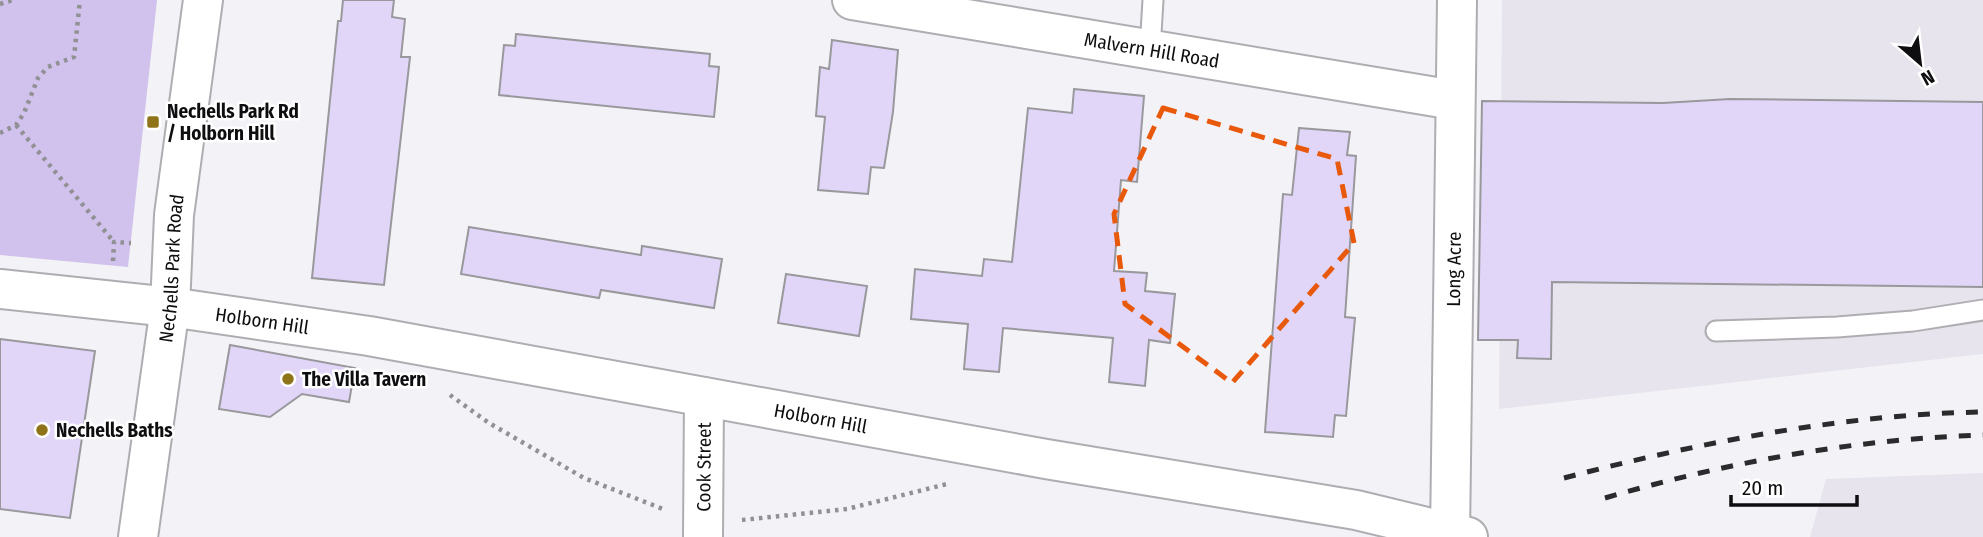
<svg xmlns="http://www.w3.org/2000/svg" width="1983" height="537" viewBox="0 0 1983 537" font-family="'Fira Sans Condensed',sans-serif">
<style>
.built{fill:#e8e4ee}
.green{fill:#d0c1ed}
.building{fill:#e1d6f8;stroke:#99989c;stroke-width:2}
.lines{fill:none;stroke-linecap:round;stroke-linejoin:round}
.service-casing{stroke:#afadb1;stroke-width:23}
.minor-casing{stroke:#afadb1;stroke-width:42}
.tertiary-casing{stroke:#afadb1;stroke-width:42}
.path{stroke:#919093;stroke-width:4.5;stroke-dasharray:3.5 5;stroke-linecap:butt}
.service{stroke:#fff;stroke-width:19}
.minor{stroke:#fff;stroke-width:38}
.tertiary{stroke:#fff;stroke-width:38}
.rail{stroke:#2b2a2c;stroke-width:5;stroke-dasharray:12 12;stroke-linecap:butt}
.marked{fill:none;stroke:#e8590c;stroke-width:5;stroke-dasharray:14 9;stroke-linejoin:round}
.poi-dot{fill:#8f7318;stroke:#fff;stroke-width:2.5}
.labels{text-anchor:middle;stroke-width:5;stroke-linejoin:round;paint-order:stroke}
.street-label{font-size:19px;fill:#0e0d0f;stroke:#fff}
.poi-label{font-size:19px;font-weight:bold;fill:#0e0d0f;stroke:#fff;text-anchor:start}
</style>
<rect width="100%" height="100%" fill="#f3f2f6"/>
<path class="built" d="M1502 0H1983V354L1499 409Z
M1983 473V537H1810L1826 479Z"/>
<path class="green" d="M0 0H157L128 267 0 255Z"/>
<path class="building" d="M343 0H394L392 17 405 19 401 57H410L384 285 312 278 338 21H341Z
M516 34 710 54 709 66 719 67 714 117 499 95 504 45 515 46Z
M832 40 898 50 893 112 884 168 871 167 868 194 818 190 825 117 816 116 820 67 829 69Z
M1074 89 1144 96 1137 182 1121 180 1114 271 1147 273 1145 291 1175 294 1170 343 1149 340 1145 386 1109 382 1113 338 1003 328 999 372 964 369 968 324 911 319 915 269 982 276 984 259 1012 262 1028 108 1072 113Z
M1730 99 1983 102V287L1552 282 1551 359 1517 358 1518 340H1478L1482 101 1663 103Z
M1299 128 1350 132 1347 155 1356 156 1345 317 1355 318 1346 416 1335 415 1333 437 1265 432 1283 194 1292 195Z
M469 227 641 255 642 246 722 259 714 308 601 290 599 298 461 274Z
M786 274 867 286 859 336 778 323Z
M0 339 95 351 70 518 0 509Z
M230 345 355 368 349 402 302 394 270 417 219 409Z"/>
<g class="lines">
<defs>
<path id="service" d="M1150 50 1153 0
M1716 331 1837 327 1913 321 1983 310"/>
<g id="minor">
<path id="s1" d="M852 0 1454 100"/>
<path id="s2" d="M0 289 170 307 369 336 1046 459 1356 510 1468 537"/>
<path id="s3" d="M138 537 170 307 174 215 203 0"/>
<path id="s4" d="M703 537 704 397"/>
</g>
<g id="tertiary">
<path id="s5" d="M1450 537 1457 0"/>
</g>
</defs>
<use href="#service" class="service-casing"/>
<use href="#minor" class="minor-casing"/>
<use href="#tertiary" class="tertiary-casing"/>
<path class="path" d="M0 4 13 0
M16 125 114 242
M0 133 16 125 24 113 38 78 48 67 74 57 80 0
M113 261 114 242 131 243
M450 395 489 423 584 478 663 509
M742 520 847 509 947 484"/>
<use href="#service" class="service"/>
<use href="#minor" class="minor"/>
<use href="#tertiary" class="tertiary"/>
<path class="rail" d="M1564 478C1697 443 1845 414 1983 412
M1605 498C1728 462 1855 439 1983 435"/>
</g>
<path class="marked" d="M1163 108 1337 159 1354 243 1232 383 1125 304 1114 214Z"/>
<g class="poi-dot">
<rect x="146" y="115" width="14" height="14" rx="3.5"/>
<circle cx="288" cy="379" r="7"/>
<circle cx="42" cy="430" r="7"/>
</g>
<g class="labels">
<g class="street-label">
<text dy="7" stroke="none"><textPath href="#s1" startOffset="304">Malvern Hill Road</textPath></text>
<text dy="7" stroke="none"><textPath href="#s5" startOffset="268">Long Acre</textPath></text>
<text dy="7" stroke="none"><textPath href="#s3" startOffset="271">Nechells Park Road</textPath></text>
<text dy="7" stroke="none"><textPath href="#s2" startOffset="264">Holborn Hill</textPath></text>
<text dy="7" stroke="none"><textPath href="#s2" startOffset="831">Holborn Hill</textPath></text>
<text dy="7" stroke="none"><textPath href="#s4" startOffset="70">Cook Street</textPath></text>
</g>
<g class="poi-label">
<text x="167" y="118">Nechells Park Rd<tspan x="167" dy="22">/ Holborn Hill</tspan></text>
<text x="302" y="386">The Villa Tavern</text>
<text x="56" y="437">Nechells Baths</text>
</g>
</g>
<g transform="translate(1920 63) rotate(152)" stroke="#ffffff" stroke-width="5" paint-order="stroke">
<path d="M0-5L12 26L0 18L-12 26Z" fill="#0e0d0f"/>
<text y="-10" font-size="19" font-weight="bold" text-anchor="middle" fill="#0e0d0f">N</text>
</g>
<path d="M1731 495v10h126v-10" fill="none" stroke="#0e0d0f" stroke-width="3.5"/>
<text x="1742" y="495" font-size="21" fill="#0e0d0f" stroke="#ffffff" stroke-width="5" paint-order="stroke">20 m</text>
</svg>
